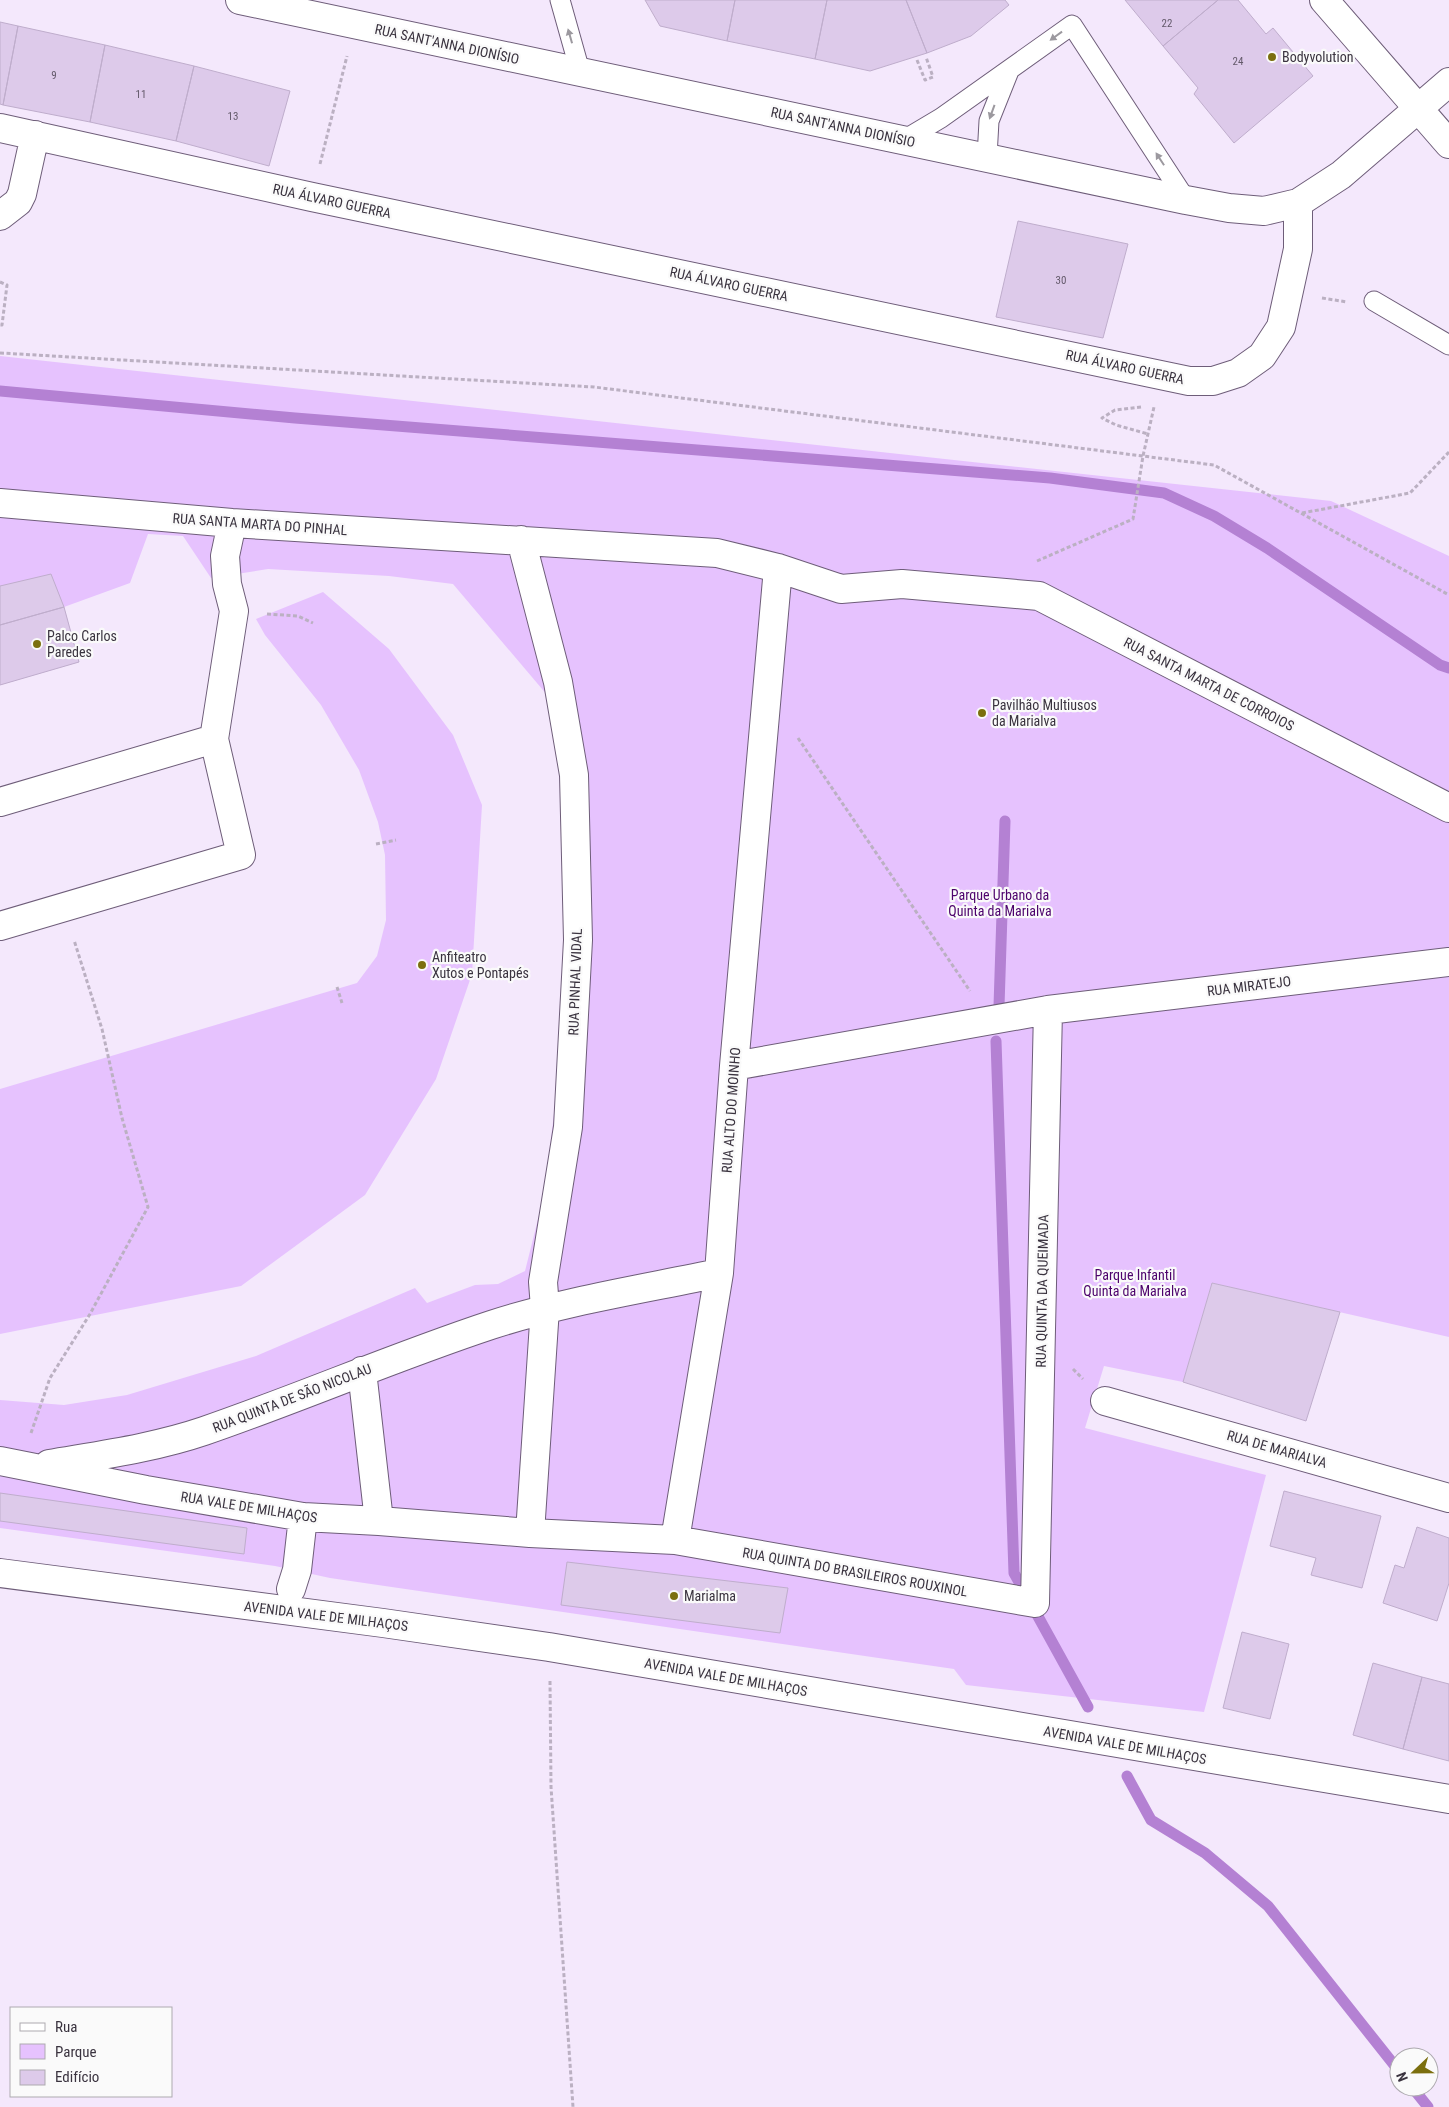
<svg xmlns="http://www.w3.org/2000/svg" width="1449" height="2107" viewBox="0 0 1449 2107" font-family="'Roboto Condensed',sans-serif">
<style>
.green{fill:#e6c2fe}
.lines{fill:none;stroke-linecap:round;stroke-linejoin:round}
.stream{stroke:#b481d3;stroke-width:11}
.building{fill:#ddcaea;stroke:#bfadcc}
.lane-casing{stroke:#6e5d79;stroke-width:21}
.street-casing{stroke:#6e5d79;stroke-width:30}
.secondary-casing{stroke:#6e5d79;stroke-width:30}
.path{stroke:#bbb0c2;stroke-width:3;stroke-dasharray:4 2.5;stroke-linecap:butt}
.lane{stroke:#fff;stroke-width:19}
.street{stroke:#fff;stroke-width:28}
.secondary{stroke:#fff;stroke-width:28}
.oneway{fill:#9c999f}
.poi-dot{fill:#7b6f0e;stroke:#fafafa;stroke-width:2}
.labels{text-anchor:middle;stroke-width:4.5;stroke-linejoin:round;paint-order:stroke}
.number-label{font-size:11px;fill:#63596a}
.street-label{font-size:14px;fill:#3a333f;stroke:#fafafa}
.poi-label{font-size:14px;fill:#3a333f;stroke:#fafafa;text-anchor:start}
.park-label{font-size:14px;fill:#4d036c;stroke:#fafafa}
</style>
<rect width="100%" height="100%" fill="#f4e8fc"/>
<path class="green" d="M0 356 1331 501 1449 556V1337L1212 1283 1183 1382 1104 1366 1085 1428 1266 1475 1204 1712 966 1685 954 1669 330 1578 275 1566 0 1528V1400L64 1405 127 1395 256 1356 415 1288 427 1303 475 1285 498 1284 525 1271 545 1191 560 1062 565 881 561 763 548 696 453 584 389 576 268 569 211 578 183 536 148 534 130 583 64 607 79 662 0 685Z
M323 592 389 649 453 735 482 805 472 974 436 1079 365 1195 241 1286 0 1334V1089L357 983 377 956 386 920 385 855 378 822 359 770 321 705 265 635 256 619Z"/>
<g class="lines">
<path class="stream" d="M0 391 295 418 1050 478 1164 493 1214 516 1267 548 1440 665 1449 668
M999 1006 1005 821
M996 1041 1014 1573 1088 1707
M1127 1776 1151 1820 1205 1853 1268 1906 1399 2071
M1412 2087 1428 2107"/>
</g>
<path class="building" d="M645 0H735L727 41 660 26Z
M735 0H827L815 59 727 41Z
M827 0H906L927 53 870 71 815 59Z
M906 0H1005L1009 5 971 36 927 53Z
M1125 0H1218L1163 46Z
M1218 0H1238L1266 34 1273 28 1313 76 1234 143 1194 94 1198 88 1163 46Z
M0 22 18 26 3 105 0 104Z
M18 26 105 45 90 122 3 105Z
M105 45 194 66 176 141 90 122Z
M194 66 290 91 269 166 176 141Z
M1018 221 1128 244 1103 338 996 317Z
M51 574 64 607 0 625V586Z
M64 607 79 662 0 685V625Z
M1212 1283 1340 1312 1306 1421 1183 1382Z
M1284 1491 1381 1516 1362 1588 1311 1575 1316 1558 1270 1546Z
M0 1493 247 1528 244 1554 0 1521Z
M1417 1527 1449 1538V1583L1437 1621 1383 1603 1395 1565 1404 1568Z
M567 1562 788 1588 780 1633 561 1605Z
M1242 1632 1289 1644 1270 1719 1223 1708Z
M1373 1663 1422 1677 1403 1749 1353 1735Z
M1422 1677 1449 1684V1761L1403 1749Z"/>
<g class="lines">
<defs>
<path id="lane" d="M560 0 580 71
M904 140 941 118 1072 25 1186 200
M987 157 989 121 1009 71
M1374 301 1449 345"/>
<path id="street" d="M240 0 1186 200 1229 208 1264 211 1298 203 1341 175 1449 82
M1324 0 1449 144
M0 128 312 197 1189 381H1213L1238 373 1262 356 1281 327 1298 249V203
M0 216 18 202 22 194 35 135
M0 503 232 523 717 553 778 568 841 589 902 584 1039 596 1449 808
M521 540 558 682 574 775 578 940 568 1127 543 1282 545 1308 530 1533
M0 802 214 739
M0 926 241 855 214 739 234 611 227 584 225 556 232 523
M1048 1010 1449 962
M362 1371 379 1521
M1105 1401 1449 1498
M0 1461 146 1490 303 1517 379 1521 530 1533 675 1540 1035 1603 1048 1010 734 1066
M49 1464C101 1455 154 1448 204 1431 300 1398 394 1357 491 1325 565 1301 643 1289 719 1273
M675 1540 719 1273 734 1066 778 568
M291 1589 297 1570 303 1517"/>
<path id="secondary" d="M0 1573 383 1623 549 1647 1449 1799"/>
</defs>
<use href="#lane" class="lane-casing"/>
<use href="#street" class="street-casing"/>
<use href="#secondary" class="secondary-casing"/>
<path class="path" d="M917 60 925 80 933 77 926 57
M320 164 347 56
M0 282 7 285 2 325H0
M1322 298 1347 302
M0 353 594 387 1214 465 1449 595
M1141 407 1115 410 1102 418 1116 425 1148 434
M1302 513 1410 493 1449 452
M1037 561 1133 519 1143 456 1154 407
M267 614 298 616 313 623
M798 738 970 991
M376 844 396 840
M337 987 342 1003
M1073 1369 1083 1379
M31 1433 50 1378 90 1314 148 1207 122 1118 102 1029 74 940
M550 1681 551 1787 573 2107"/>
<use href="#lane" class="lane"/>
<use href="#street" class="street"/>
<use href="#secondary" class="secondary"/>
</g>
<defs><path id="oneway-solid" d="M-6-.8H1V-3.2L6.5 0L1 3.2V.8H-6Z" transform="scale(1.25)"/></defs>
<g class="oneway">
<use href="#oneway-solid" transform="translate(570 36) rotate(-106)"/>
<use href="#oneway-solid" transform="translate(1056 36) rotate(144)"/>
<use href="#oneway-solid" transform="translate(992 112) rotate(110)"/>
<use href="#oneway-solid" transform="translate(1160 159) rotate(-123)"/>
</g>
<g class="poi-dot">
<circle cx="1272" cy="57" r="5"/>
<circle cx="37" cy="644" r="5"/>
<circle cx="982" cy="713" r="5"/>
<circle cx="422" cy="965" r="5"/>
<circle cx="674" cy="1596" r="5"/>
</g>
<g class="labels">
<g class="number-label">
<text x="1167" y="27">22</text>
<text x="1238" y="65">24</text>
<text x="54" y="79">9</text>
<text x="141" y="98">11</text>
<text x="233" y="120">13</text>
<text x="1061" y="284">30</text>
</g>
<g class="street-label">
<text transform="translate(447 44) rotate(12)" y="5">RUA SANT'ANNA DIONÍSIO</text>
<text transform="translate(843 127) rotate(12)" y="5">RUA SANT'ANNA DIONÍSIO</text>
<text transform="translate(332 201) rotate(12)" y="5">RUA ÁLVARO GUERRA</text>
<text transform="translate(729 284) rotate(12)" y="5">RUA ÁLVARO GUERRA</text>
<text transform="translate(1125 367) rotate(12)" y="5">RUA ÁLVARO GUERRA</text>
<text transform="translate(260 524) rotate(4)" y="5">RUA SANTA MARTA DO PINHAL</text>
<text transform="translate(1209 684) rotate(27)" y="5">RUA SANTA MARTA DE CORROIOS</text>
<text transform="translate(575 982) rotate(-88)" y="5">RUA PINHAL VIDAL</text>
<text transform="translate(1249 986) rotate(-7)" y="5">RUA MIRATEJO</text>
<text transform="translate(731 1110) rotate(-86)" y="5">RUA ALTO DO MOINHO</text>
<text transform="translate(1042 1291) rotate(-89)" y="5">RUA QUINTA DA QUEIMADA</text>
<text transform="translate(292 1398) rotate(-21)" y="5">RUA QUINTA DE SÃO NICOLAU</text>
<text transform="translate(1277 1449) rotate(16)" y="5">RUA DE MARIALVA</text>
<text transform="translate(249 1507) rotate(9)" y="5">RUA VALE DE MILHAÇOS</text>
<text transform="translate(855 1572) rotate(10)" y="5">RUA QUINTA DO BRASILEIROS ROUXINOL</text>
<text transform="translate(326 1616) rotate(7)" y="5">AVENIDA VALE DE MILHAÇOS</text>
<text transform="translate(726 1677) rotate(10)" y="5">AVENIDA VALE DE MILHAÇOS</text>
<text transform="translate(1125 1745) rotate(10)" y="5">AVENIDA VALE DE MILHAÇOS</text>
</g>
<g class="poi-label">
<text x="1282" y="62">Bodyvolution</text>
<text x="47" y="641">Palco Carlos<tspan x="47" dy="16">Paredes</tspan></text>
<text x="992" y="710">Pavilhão Multiusos<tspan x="992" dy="16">da Marialva</tspan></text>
<text x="432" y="962">Anfiteatro<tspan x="432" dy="16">Xutos e Pontapés</tspan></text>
<text x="684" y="1601">Marialma</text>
</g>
<g class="park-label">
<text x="1000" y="900">Parque Urbano da<tspan x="1000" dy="16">Quinta da Marialva</tspan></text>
<text x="1135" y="1280">Parque Infantil<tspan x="1135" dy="16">Quinta da Marialva</tspan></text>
</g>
</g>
<rect x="10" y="2007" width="162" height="90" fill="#fafafa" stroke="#adaaaf"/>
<rect x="20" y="2023" width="25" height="8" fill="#ffffff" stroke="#adaaaf"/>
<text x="55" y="2032" font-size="15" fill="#3a333f">Rua</text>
<rect x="20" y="2044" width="25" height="15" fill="#e6c2fe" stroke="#adaaaf"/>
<text x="55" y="2057" font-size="15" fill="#3a333f">Parque</text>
<rect x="20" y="2070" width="25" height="15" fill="#ddcaea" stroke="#adaaaf"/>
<text x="55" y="2082" font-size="15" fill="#3a333f">Edifício</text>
<g transform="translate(1414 2072) rotate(248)"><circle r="24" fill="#fafafa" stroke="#adaaaf"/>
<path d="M0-4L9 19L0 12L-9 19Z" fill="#7b6f0e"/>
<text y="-8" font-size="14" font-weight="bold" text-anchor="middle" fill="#3a333f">N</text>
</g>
</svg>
